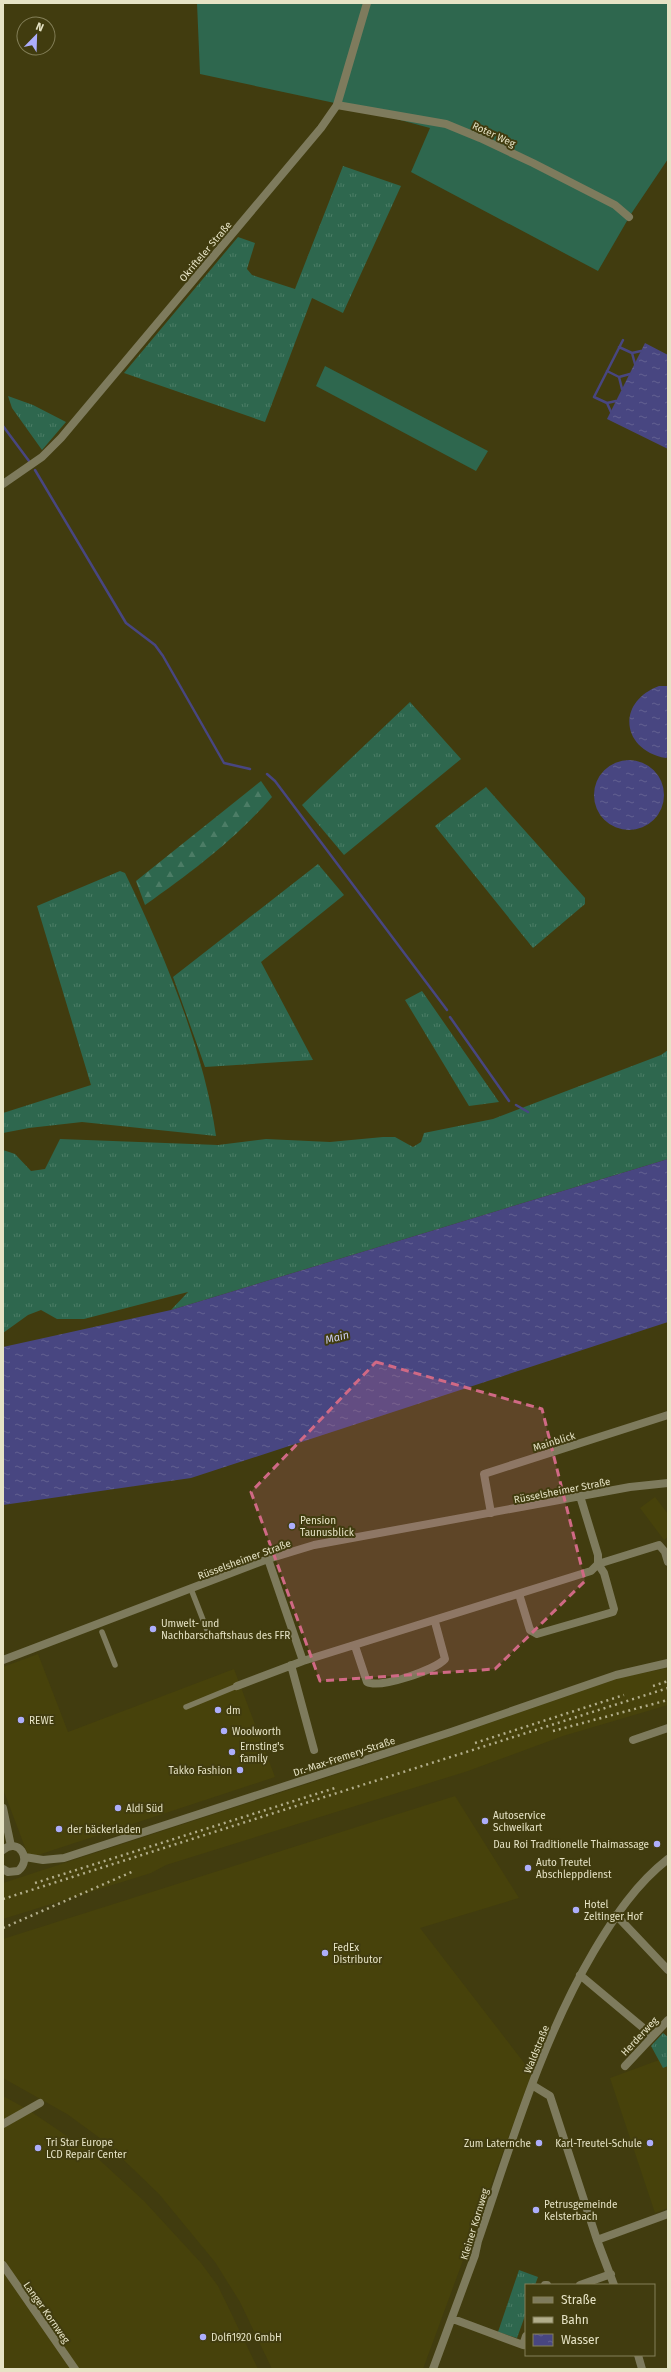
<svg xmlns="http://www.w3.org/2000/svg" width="671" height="2372" viewBox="0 0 671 2372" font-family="'Fira Sans',sans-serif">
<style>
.built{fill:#47420b}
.grass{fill:url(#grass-tufts)}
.forest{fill:url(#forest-firs)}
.garden{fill:#2e674e}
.water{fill:url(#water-ripples)}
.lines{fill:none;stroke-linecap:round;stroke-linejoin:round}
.stream{stroke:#484681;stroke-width:2.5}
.pedestrian{stroke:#7e7b5d;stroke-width:5.5}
.minor{stroke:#7e7b5d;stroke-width:8}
.tertiary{stroke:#7e7b5d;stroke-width:8}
.rail{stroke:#b2ae8b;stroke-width:2.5;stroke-dasharray:2 4;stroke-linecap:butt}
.marked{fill:#d06985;fill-opacity:0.2;stroke:#d06985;stroke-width:3;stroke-dasharray:8 5;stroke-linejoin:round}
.poi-dot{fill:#adaefb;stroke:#413c0f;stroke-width:1.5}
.labels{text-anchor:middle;stroke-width:4;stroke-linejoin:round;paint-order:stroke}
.street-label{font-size:10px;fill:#e6e3c5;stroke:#413c0f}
.poi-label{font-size:10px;fill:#e6e3c5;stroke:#413c0f;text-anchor:start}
.water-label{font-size:11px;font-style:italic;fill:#cbcdf2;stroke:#413c0f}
</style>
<defs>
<pattern id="grass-tufts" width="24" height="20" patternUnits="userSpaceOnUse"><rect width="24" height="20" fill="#2e674e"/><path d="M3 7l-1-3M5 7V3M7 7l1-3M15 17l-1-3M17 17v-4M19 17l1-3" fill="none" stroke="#4c7d66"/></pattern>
<pattern id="forest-firs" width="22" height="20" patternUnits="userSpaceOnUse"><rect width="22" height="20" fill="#2e674e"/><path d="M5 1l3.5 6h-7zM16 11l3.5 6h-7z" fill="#4c7d66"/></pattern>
<pattern id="water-ripples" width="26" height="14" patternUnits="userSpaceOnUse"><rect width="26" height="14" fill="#484681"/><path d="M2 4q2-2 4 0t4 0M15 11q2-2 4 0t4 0" fill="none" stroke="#626191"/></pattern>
</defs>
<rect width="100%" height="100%" fill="#413c0f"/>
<path class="built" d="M655 1497 668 1514V1537L664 1540 640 1508Z
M38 1654 68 1732 234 1669 275 1777 29 1858 3 1789V1667Z
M668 1668V1705L563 1736 468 1771 166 1865 151 1873 3 1919V1883L393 1756 622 1677Z
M455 1796 519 1898 420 1928 532 2073 423 2369H272L240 2302 215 2262 159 2194 104 2141 67 2114 3 2078V1939Z
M659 2060 663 2068 668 2066V2208L655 2213 610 2078Z
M3 2096 27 2109 92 2153 144 2201 201 2263 218 2286 258 2369H3Z"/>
<path class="grass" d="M343 166 401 186 343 313 312 298 265 422 124 373 238 237 255 243 247 269 252 275 295 289Z
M8 396 33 405 66 422 42 450 12 408Z
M410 702 461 759 344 855 302 805Z
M486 787 585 898V904L533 948 435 826Z
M318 864 344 895 261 962 313 1060 205 1067 173 977Z
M120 871 125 873C163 952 204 1049 216 1136L82 1122 29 1128 3 1133V1113L91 1085 37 906Z
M422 991 499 1102 469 1106 405 1000Z
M668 1050V1159L171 1310 188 1292 84 1319H57L41 1310 28 1315 3 1333V1150L15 1154 31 1171 45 1169 60 1139 218 1145 266 1139 330 1142 383 1137H395L413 1147 421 1142 424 1133 493 1119 661 1055Z
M663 2033 668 2037V2066L663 2068 651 2046Z
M519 2270 538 2277 535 2285H526V2313L517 2338 498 2332Z"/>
<path class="forest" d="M261 781 272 797C232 842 194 870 145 905L136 881Z"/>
<path class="garden" d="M197 3H668V159L631 214 598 271 411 172 430 128 344 105 200 74Z
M325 366 488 451 476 471 316 386Z"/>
<path class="water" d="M645 343 668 355V449L607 419Z
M659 686H668V757L666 758C621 750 616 702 659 686Z
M594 795a35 35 0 1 1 70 0a35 35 0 1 1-70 0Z
M668 1159V1322L191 1478 3 1505V1347L171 1310Z"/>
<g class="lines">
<path class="stream" d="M619 347 632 353 641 351
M632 353 635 364
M607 371 619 377 630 374
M619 377 622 389
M616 401 607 403 594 397 623 340
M607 403 611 412
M3 426 29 461
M35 470 126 623 155 645 163 656 224 763 250 769
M267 774 275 781 447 1010
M450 1017 509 1101
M516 1105 528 1112"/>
<path class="pedestrian" d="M191 1589 207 1630
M102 1632 115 1665
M186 1707 237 1686"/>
<path class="minor" d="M337 105 446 124 480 138 533 163 615 205 629 217
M491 1513 484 1474 668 1415
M268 1559 303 1661 591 1571 598 1564V1555L580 1496
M519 1594 530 1630 537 1634 613 1612 614 1609 604 1573 598 1564 659 1545 665 1552 668 1562
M355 1646 367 1682C380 1689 435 1670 445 1659L435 1622
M3 1660 268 1559 314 1545 630 1487 668 1483
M291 1665 314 1750
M237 1686 303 1661
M633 1740 668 1728
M3 1808 11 1846
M3 1850C18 1837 33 1859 18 1871L8 1872 3 1869
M25 1857 43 1860 64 1858 451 1732 616 1675 668 1663
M616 1915 668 1970
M580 1975 653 2036
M625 2066 668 2020
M532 2085 550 2096 597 2240 614 2285
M3 2124 40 2103
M597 2240 668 2214
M3 2265 75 2369
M545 2285H547
M580 2285 611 2274
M453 2319 523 2345 526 2336
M638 2355 642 2369
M433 2369 475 2255 478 2241C512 2142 541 2041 594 1951 615 1916 636 1884 668 1859"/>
<path class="tertiary" d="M3 484 42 457 61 438 321 128 337 105 367 3"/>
<path class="rail" d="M653 1686 668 1681
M553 1731 668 1700
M475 1743 624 1695
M35 1883 335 1788
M3 1899 668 1688
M3 1928 134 1871"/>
</g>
<path class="marked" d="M376 1362 542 1409 585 1581 495 1669 320 1681 251 1492Z"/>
<g class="poi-dot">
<circle cx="292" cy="1526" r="4"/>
<circle cx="153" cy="1629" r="4"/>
<circle cx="218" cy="1710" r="4"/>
<circle cx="21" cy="1720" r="4"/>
<circle cx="224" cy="1731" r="4"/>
<circle cx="232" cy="1752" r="4"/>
<circle cx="240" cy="1770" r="4"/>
<circle cx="118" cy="1808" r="4"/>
<circle cx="485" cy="1821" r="4"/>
<circle cx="59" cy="1829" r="4"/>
<circle cx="657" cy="1844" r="4"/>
<circle cx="528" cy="1868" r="4"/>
<circle cx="576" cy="1910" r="4"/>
<circle cx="325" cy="1953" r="4"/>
<circle cx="539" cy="2143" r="4"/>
<circle cx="650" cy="2143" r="4"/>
<circle cx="38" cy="2148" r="4"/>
<circle cx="536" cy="2210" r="4"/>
<circle cx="203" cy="2337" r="4"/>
</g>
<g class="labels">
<g class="street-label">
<text transform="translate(494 134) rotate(25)" y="4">Roter Weg</text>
<text transform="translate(205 251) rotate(-50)" y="4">Okrifteler Straße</text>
<text transform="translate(554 1441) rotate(-17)" y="4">Mainblick</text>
<text transform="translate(562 1490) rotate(-11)" y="4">Rüsselsheimer Straße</text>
<text transform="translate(244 1559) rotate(-20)" y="4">Rüsselsheimer Straße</text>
<text transform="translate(344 1756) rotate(-18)" y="4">Dr.-Max-Fremery-Straße</text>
<text transform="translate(639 2036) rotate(-47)" y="4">Herderweg</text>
<text transform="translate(536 2049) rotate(-68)" y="4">Waldstraße</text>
<text transform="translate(474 2224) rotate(-73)" y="4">Kleiner Kornweg</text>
<text transform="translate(47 2312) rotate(55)" y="4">Langer Kornweg</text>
</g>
<g class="poi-label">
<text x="300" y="1524">Pension<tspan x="300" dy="12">Taunusblick</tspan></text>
<text x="161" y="1627">Umwelt- und<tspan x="161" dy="12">Nachbarschaftshaus des FFR</tspan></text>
<text x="226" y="1714">dm</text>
<text x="29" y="1724">REWE</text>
<text x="232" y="1735">Woolworth</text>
<text x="240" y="1750">Ernsting's<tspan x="240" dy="12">family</tspan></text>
<text x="232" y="1774" text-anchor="end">Takko Fashion</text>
<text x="126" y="1812">Aldi Süd</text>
<text x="493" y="1819">Autoservice<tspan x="493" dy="12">Schweikart</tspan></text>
<text x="67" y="1833">der bäckerladen</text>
<text x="649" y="1848" text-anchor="end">Dau Roi Traditionelle Thaimassage</text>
<text x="536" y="1866">Auto Treutel<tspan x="536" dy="12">Abschleppdienst</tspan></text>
<text x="584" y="1908">Hotel<tspan x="584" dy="12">Zeltinger Hof</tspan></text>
<text x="333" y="1951">FedEx<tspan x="333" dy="12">Distributor</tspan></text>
<text x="46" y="2146">Tri Star Europe<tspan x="46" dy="12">LCD Repair Center</tspan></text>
<text x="531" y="2147" text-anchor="end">Zum Laternche</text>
<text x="642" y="2147" text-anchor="end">Karl-Treutel-Schule</text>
<text x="544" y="2208">Petrusgemeinde<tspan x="544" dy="12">Kelsterbach</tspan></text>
<text x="211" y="2341">Dolfi1920 GmbH</text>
</g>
<g class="water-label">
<text transform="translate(337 1337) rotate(-14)" y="4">Main</text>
</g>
</g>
<rect width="671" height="2372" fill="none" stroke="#e6e3c5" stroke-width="8"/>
<rect x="525" y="2284" width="130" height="72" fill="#413c0f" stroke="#837f58"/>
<rect x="533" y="2297" width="20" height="6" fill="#7e7b5d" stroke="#837f58"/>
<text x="561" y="2304" font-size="12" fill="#e6e3c5">Straße</text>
<rect x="533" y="2317" width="20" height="6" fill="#b2ae8b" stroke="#837f58"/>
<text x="561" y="2324" font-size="12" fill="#e6e3c5">Bahn</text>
<rect x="533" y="2334" width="20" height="12" fill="url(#water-ripples)" stroke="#837f58"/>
<text x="561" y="2344" font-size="12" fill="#e6e3c5">Wasser</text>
<g transform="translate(36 36) rotate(23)"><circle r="19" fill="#413c0f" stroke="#837f58"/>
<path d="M0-3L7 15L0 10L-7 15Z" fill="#adaefb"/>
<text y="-6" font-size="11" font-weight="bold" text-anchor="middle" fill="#e6e3c5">N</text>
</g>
</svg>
